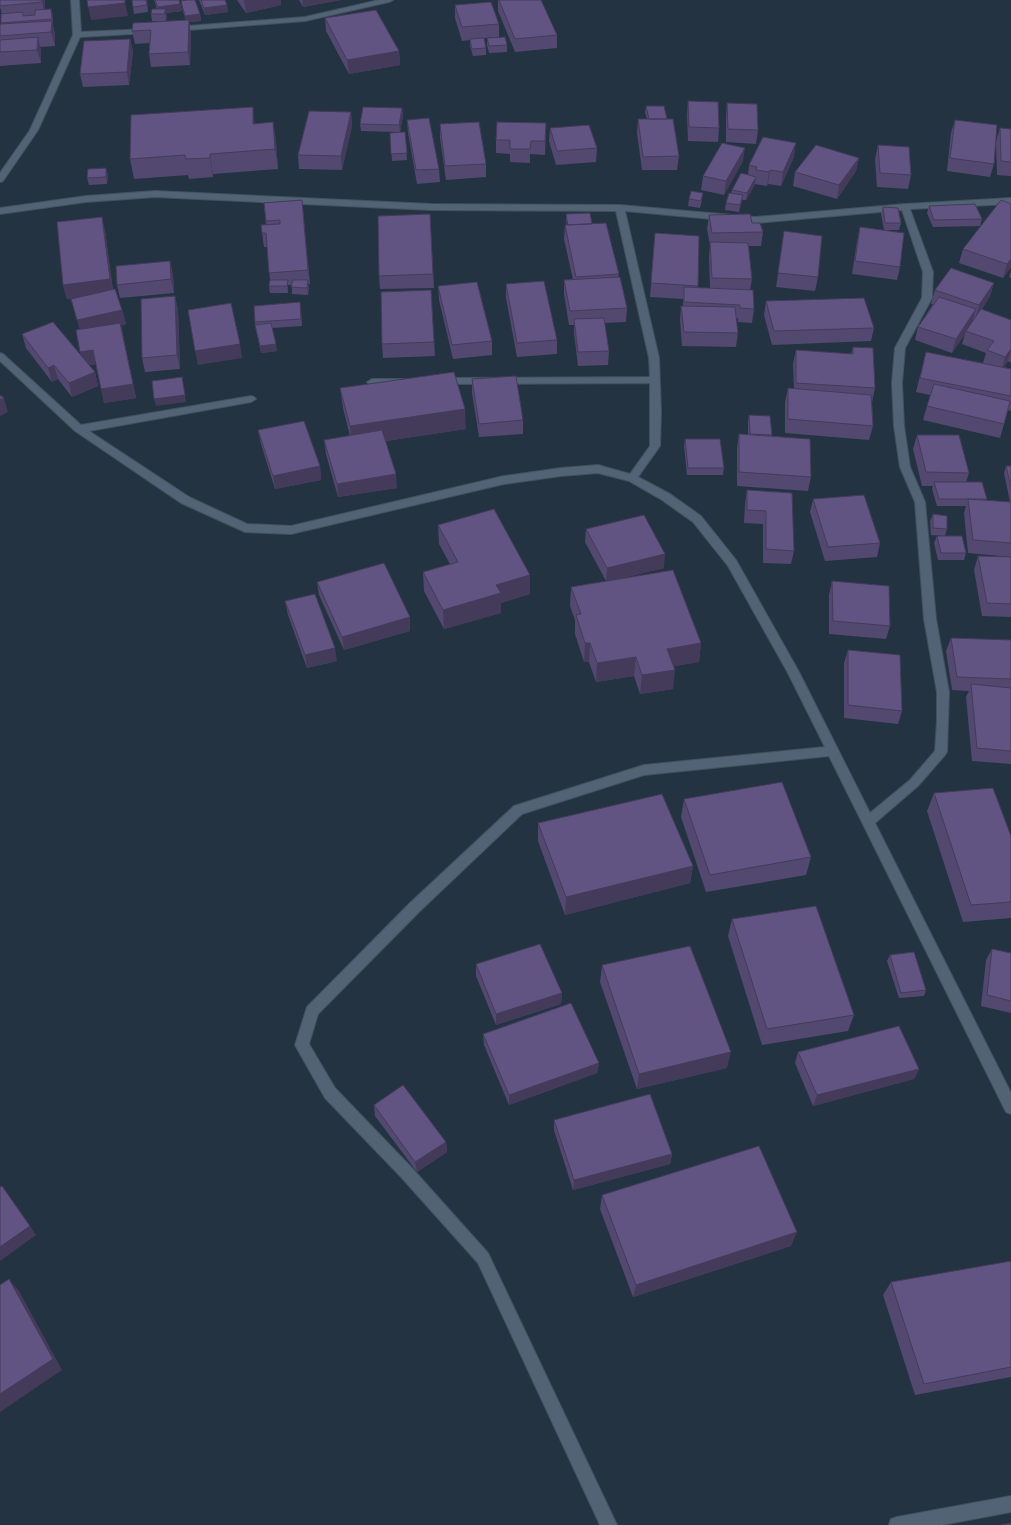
<svg xmlns="http://www.w3.org/2000/svg" width="1011" height="1525" viewBox="0 0 1011 1525" font-family="'Roboto Condensed',sans-serif">
<style>
.lines{fill:none;stroke-linecap:round;stroke-linejoin:round}
.minor-casing{stroke:#42515d;stroke-width:2}
.minor{fill:#516374;fill-rule:evenodd}
.wall{fill:#534870}
.shaded-wall{fill:#443b5b}
.building{fill:#615482;stroke:#443b5b}
</style>
<rect width="100%" height="100%" fill="#233342"/>
<g class="lines">
<defs>
<path id="minor" d="M71 0H79L81 32 148 29 152 31 148 33 80 37 38 130 3 181 0 182V173L30 130 73 35Z
M379 0H393L389 2 305 21 175 31 171 29 175 27 305 17Z
M155 191 431 204 620 205 755 217 905 204 1011 198V204L910 209 933 272 932 298 905 348 902 383 904 426 910 467 925 502 936 619 949 692 947 752 945 755 918 786 875 823 1011 1093V1114L1006 1112 829 756 644 775 522 814 420 911 318 1014 309 1044 335 1088 411 1167 488 1253 617 1525H600L478 1263 401 1177 325 1098 295 1045 307 1007 410 903 514 806 644 765 825 747 788 673 728 566 693 522 662 500 629 481 598 473 561 476 504 484 291 534 245 532 181 503 75 431 0 361V353L3 354 81 425 251 396 254 397 256 399 251 402 89 431 189 497 247 524 291 526 504 476 561 468 598 465 630 474 650 446V383L440 384 435 381 440 378 650 377 649 358 616 211 431 210 155 197 86 202 0 214V208L86 196ZM902 210 923 272 922 298 895 348 892 383 894 426 900 467 915 502 924 619 937 692V721L935 751 910 780 870 813 799 672 736 560 701 516 670 494 638 477 660 446 661 412 659 358 625 211 755 223Z
M372 379H403L408 382 403 385 369 384 367 382Z
M1011 1496V1512L942 1525H889L891 1519 897 1517Z"/>
</defs>
<use href="#minor" class="minor-casing"/>
<use href="#minor" class="minor"/>
</g>
<path class="wall" d="M0 0H45V9H51L53 16V26L55 34V46L40 47 41 50V63L0 66V24H2V14L0 7Z
M132 0H147L148 12 134 14Z
M154 0H179L182 11 166 13 167 16 166 21H152L151 14 157 9Z
M199 0H225L227 5 228 12 205 15Z
M237 0H281V5L246 13Z
M299 0H341L303 7Z
M498 0H541L557 35V48L515 52 498 11Z
M181 1 200 14 201 21 189 22 191 34 190 65 151 67 149 54 150 43 135 44 132 31 186 21 182 8Z
M455 5 499 24V37L484 38 486 48V55L473 56 470 46V40L462 41 455 18Z
M325 18 399 51 400 65 349 74 326 31Z
M487 38 507 45V52L489 53 487 45Z
M130 39 133 52 129 85 83 87 80 74Z
M688 101 719 128 718 142 688 141 687 115Z
M727 103 758 130 756 144 726 142V117Z
M646 106 679 156 677 170H642L637 133 638 119H647L645 113Z
M402 108 403 115 400 132H405L407 160 392 161 390 133 399 132 361 131 360 124Z
M351 112 352 126 342 170 299 169 298 155Z
M407 120 439 169 440 182 417 184 408 133Z
M955 120 994 164 990 177 947 171 951 133Z
M273 122 276 142 278 169 213 174V177L189 179 188 175 134 179 130 159 255 124Z
M546 123 545 155 530 154V163L510 162V154L496 153V140Z
M440 124 486 164V177L446 180 440 138Z
M550 128 597 148 596 162 556 165 549 141Z
M1000 128 1011 129V176L997 175 996 142Z
M878 145 911 175 908 189 877 187 875 159Z
M794 157 781 186 768 184 767 186 755 184 746 200H742L739 212 725 210 726 203 731 193 732 190 748 175 749 165Z
M859 158 856 171 837 199 793 186 795 172Z
M743 161 724 195 701 190 703 176Z
M108 175 107 184 89 185 87 178Z
M689 199 702 200 700 208 688 206Z
M302 200 310 284H308L309 287 308 295 292 294V285H288V293H270L269 286 270 280 267 247H264L262 233 266 225 264 203Z
M1011 204V267L1003 278 959 263 963 249Z
M929 206 982 219 980 226 933 227 927 213Z
M883 207 901 223 899 230H884L881 214Z
M430 214 434 288 380 289 379 276Z
M566 214 592 224 619 274 618 278 627 308 626 322 604 323 609 351 608 365 578 366 574 333V325H569L564 294V280H573L564 239 565 225H567L566 221Z
M709 215 752 223 763 232 761 246H749L752 279 750 290 754 309 752 323 738 322V318H736L738 333 736 347 682 346 680 320 681 306H683V299L650 297 655 233 699 236 698 288H710L709 256 710 245 707 229Z
M860 227 900 267 897 280 852 274 857 241Z
M105 230 113 290 122 310 126 324 121 325 136 398 104 403 101 389 96 364 89 365 95 372 98 386 72 397 58 379 52 382 26 348 22 334 82 357 80 329 71 299 80 297 67 299 63 285Z
M784 231 818 277 815 291 776 287Z
M170 261 173 275 174 293 120 298 117 285Z
M1011 271V278L1009 277Z
M994 283 990 296 982 309 1011 320V363L1008 361 1004 367 1011 369V411L1008 410 1000 438 923 420 930 395 916 392 926 352 983 363 986 353 962 344 965 334 952 353 915 340 918 327 933 304H931L935 290Z
M506 284 557 340V354L517 357 506 298Z
M438 286 492 341V355L453 359 439 300Z
M431 290 435 356 383 358 382 344Z
M175 296 178 310 180 369 145 372 142 358Z
M766 301 874 328 871 341 772 345 764 315Z
M254 306 301 309 302 326 272 328 277 351 261 353 255 325Z
M853 347 875 388 872 402 873 426 869 440 785 433V402L788 388 794 389 793 364 796 350 851 354Z
M472 379 523 420V434L479 437 472 393Z
M340 388 466 429 386 441 397 488 338 497 326 454 324 440 350 436 343 408Z
M749 415 772 435V436L811 477 808 491 737 486V448L739 434 748 435V422Z
M258 430 320 466 321 480 275 489 261 444Z
M917 435 969 473 966 482 987 499 986 500 1010 502 1004 473 1006 466H1011V557L968 553 964 513 966 506H937L932 489 933 486H922L913 449Z
M685 439 724 468 723 475H687L684 446Z
M747 490 792 493 794 551 791 564 763 563V524L744 523 745 504Z
M813 499 880 543 877 557 825 561 810 512Z
M933 514 947 529 945 536 931 535 930 521Z
M438 525 530 575V594L501 603V613L444 629 424 591 423 572 450 564 439 544Z
M586 529 664 568 615 580 701 643 699 662 674 666 673 689 640 694 634 676 596 682 589 662H584L575 634V620L570 606 571 587 606 581 585 542Z
M937 536 966 553 964 560H938L934 543Z
M978 556 1011 557V617L982 616 974 570Z
M832 581 890 626 886 639 829 634V595Z
M317 582 410 631 344 650 319 595Z
M285 601 337 661 307 668 288 615Z
M951 638 1011 640V764L972 761 966 697 969 691 952 690 946 651Z
M848 650 902 711 898 724 844 718V663Z
M934 793 1011 836V918L963 922 927 811Z
M684 799 811 857 806 875 706 892 681 817Z
M538 823 693 866 690 883 565 915 538 841Z
M732 919 854 1015 848 1031 762 1045 728 936Z
M992 949 1011 953V1013L981 1006 986 960Z
M890 955 926 990 924 996 899 998 887 961Z
M476 964 562 993 561 1004 496 1025 476 976Z
M602 965 727 1068 637 1089 600 982Z
M483 1034 599 1063 597 1073 509 1105 484 1045Z
M798 1052 919 1069 914 1079 813 1106 795 1063Z
M374 1105 446 1142 447 1152 417 1172 375 1116Z
M554 1120 672 1154 670 1164 573 1190 554 1130Z
M602 1195 791 1246 633 1297 600 1209Z
M1011 1261V1377L915 1395 883 1295 891 1282Z"/>
<path class="shaded-wall" d="M42 0H45V16L42 2Z
M244 0H281V5L246 13Z
M302 0H341L303 7Z
M125 3 128 16 91 20 88 7Z
M180 4 182 11 166 13 167 16 166 21 165 13 159 14 158 7Z
M227 5 228 12 205 15 204 8Z
M51 9 53 16V26L52 19Z
M200 14 201 21 189 22 191 34 190 65 188 52 186 23 185 16Z
M52 21 55 34V46L51 32Z
M38 37 41 50V63L37 50Z
M130 39 133 52 129 85 127 72Z
M399 51 400 65 349 74 347 60Z
M253 107 255 127 253 124Z
M402 108 403 115 400 132 399 125Z
M351 112 352 126 342 170 341 156Z
M273 122 276 142 278 169 275 149Z
M796 143 794 157 781 186 783 172Z
M745 148 743 161 724 195 726 181Z
M210 154 213 174V177L210 158Z
M859 158 856 171 837 199 839 185Z
M106 168 108 175 107 184 106 177Z
M770 170 768 184 767 186 769 172Z
M756 177 755 184 746 200 747 193Z
M743 195 742 202 739 212 740 205Z
M302 200 303 214 310 284 308 270Z
M102 217 105 230 113 293 67 299 63 285Z
M1011 259V267L1003 278 1007 264Z
M170 261 173 275 174 293 171 279Z
M288 280V293L287 286Z
M308 280 309 287 308 295 307 288Z
M994 283 990 296 975 319 979 305Z
M175 296 178 310 180 369 177 355Z
M976 309 972 323 966 331 965 334 952 353 956 339Z
M122 310 126 324 121 325 136 398 104 403 101 389 133 384 81 334 77 320Z
M240 344 242 358 198 365 195 351Z
M276 344 277 351 261 353 260 346Z
M1011 349V352L1008 361 1001 371 1005 357Z
M93 350 97 364 84 366 80 352Z
M54 365 58 379 52 382 48 368Z
M95 372 98 386 72 397 69 383Z
M182 377 186 402 156 406 154 399Z
M4 398 8 412 0 416V400Z
M465 409 466 429 352 446 350 426Z
M320 466 321 480 275 489 273 476Z
M396 474 397 488 338 497 337 484Z
M665 554 664 568 606 582 607 568Z
M530 575V594L501 603V613L444 629 443 610 496 585Z
M410 617V631L344 650 342 637Z
M585 643H590L589 662H584Z
M701 643 699 662 665 668 667 649Z
M335 648 337 661 307 668 305 655Z
M636 657 634 676 596 682 597 663Z
M675 670 673 689 640 694 642 675Z
M693 866 690 883 565 915 566 897Z
M562 993 561 1004 496 1025V1014Z
M731 1052 727 1068 637 1089 639 1074Z
M599 1063 597 1073 509 1105V1095Z
M919 1069 914 1079 813 1106 817 1095Z
M446 1142 447 1152 417 1172 415 1162Z
M672 1154 670 1164 573 1190 574 1180Z
M30 1226 36 1235 0 1261V1247Z
M797 1232 791 1246 633 1297 636 1285Z
M9 1279 19 1291 62 1370 0 1412V1394Z"/>
<path class="building" d="M0 0H42V2L0 6Z
M87 0H125V3L88 7Z
M132 0H146L147 5 133 7Z
M155 0H179L180 4 158 7Z
M187 0H195L200 14 185 16 181 1Z
M201 0H225L227 5 204 8Z
M499 0H541L557 35 515 39Z
M491 2 499 24 462 27 455 5Z
M51 9 52 19 1 23V14L23 12V16L35 15V10Z
M152 9H166L164 14H151Z
M376 10 399 51 347 60 325 18Z
M189 20 188 52 149 54 151 30 132 31 133 23Z
M52 21 51 32 0 36V24Z
M38 37 37 50 0 52V40Z
M505 37 507 45 489 46 487 38Z
M484 38 486 48 472 49 470 39Z
M130 39 127 72 80 74 84 41Z
M688 101 718 102 719 128 689 127Z
M727 103 757 104 758 130 728 129Z
M646 106H664L667 119H649Z
M253 107V124L273 122 275 149 210 154V158L186 159 185 155 130 159 131 115Z
M363 107 402 108 399 125 360 124Z
M309 111 351 112 341 156 298 155Z
M429 118 439 169 416 170 407 120Z
M638 119H673L679 156 643 157Z
M955 120 997 125 994 164 950 158Z
M479 122 486 164 445 166 440 124Z
M497 122 546 123 545 141H531L530 149H510V140H496Z
M589 125 597 148 557 151 550 128Z
M1000 128 1011 129V162L1001 161Z
M405 132 407 153 391 154 390 133Z
M763 137 796 143 783 172 770 170 769 172 756 170 757 167 749 165Z
M722 143 745 148 726 181 703 176Z
M816 145 859 158 839 185 795 172Z
M878 145 909 147 911 175 880 173Z
M106 168V177L87 178 88 169Z
M741 173 756 177 747 193 732 190Z
M691 191 703 193 701 201 689 199Z
M729 193 743 195 740 205 726 203Z
M302 200 308 270 269 273 266 233H262L261 225 280 224V220L266 221 264 203Z
M1001 200 1011 204V259L1007 264 963 249Z
M975 204 982 219 934 220 929 206Z
M883 207 898 208 901 223H885Z
M590 213 592 224 568 225 566 214Z
M430 214 433 274 379 276 378 216Z
M750 214 752 223H760L763 232 712 233 709 215Z
M102 217 110 279 63 285 57 222Z
M606 223 619 274 576 277 565 225Z
M860 227 904 233 900 267 855 261Z
M784 231 822 236 818 277 778 273Z
M655 233 699 236 698 286 651 283Z
M710 242 748 243 752 279 712 278Z
M170 261 171 279 117 285 116 266Z
M951 268 994 283 979 305 935 290Z
M620 277 627 308 570 311 564 280Z
M270 280H288L287 286H269Z
M293 280H308L307 288 291 287Z
M544 281 557 340 517 343 506 284Z
M477 282 492 341 452 345 438 286Z
M684 287 753 290 754 309 740 308V305L684 302Z
M115 289 122 310 77 320 71 299Z
M431 290 434 342 382 344 381 292Z
M175 296 177 355 142 358 141 299Z
M939 297 976 309 956 339 918 327Z
M864 298 874 328 774 331 766 301Z
M300 302 301 319 255 322 254 306Z
M231 303 240 344 195 351 188 310Z
M681 306 735 307 738 333 684 332Z
M981 309 1011 320V349L1005 357 987 350 994 341 966 331Z
M604 318 609 351 578 352 574 319Z
M53 322 95 372 69 383 54 365 48 368 22 334Z
M120 323 133 384 101 389 93 350 80 352 76 330Z
M271 323 276 344 260 346 255 325Z
M853 347 873 348 875 388 796 383V350L853 354Z
M926 352 1011 369V396L920 378Z
M454 372 465 409 350 426 340 388Z
M516 376 523 420 479 424 472 379Z
M182 377 185 395 154 399 152 381Z
M934 384 1010 401 1004 424 927 406Z
M788 388 871 395 873 426 788 419Z
M0 395 4 398 0 400Z
M749 415 770 416 772 435 750 434Z
M304 421 320 466 273 476 258 430Z
M382 430 396 474 337 484 324 440Z
M739 434 810 439 811 477 739 472Z
M917 435H959L969 473 926 472Z
M685 439H720L724 468H688Z
M1006 466H1011V487Z
M934 482H982L987 499H939Z
M747 490 792 493 794 551 766 549V511L747 510Z
M864 495 880 543 828 547 813 499Z
M968 499 1011 502V543L973 540Z
M494 509 530 575 496 585 501 593 443 610 423 572 458 562 438 525Z
M933 514 947 516V529L933 528Z
M644 515 665 554 607 568 586 529Z
M937 536H962L966 553H941Z
M978 556 1011 557V604L987 603Z
M384 563 410 617 342 637 317 582Z
M673 570 701 643 667 649 675 670 642 675 636 657 597 663 590 643H585L576 615 581 614 571 587Z
M832 581 889 586 890 626 833 621Z
M315 594 335 648 305 655 285 601Z
M951 638 1011 640V679L957 677Z
M848 650 900 655 902 711 848 705Z
M971 684 1011 688V751L977 748Z
M782 782 811 857 710 875 684 799Z
M993 788 1011 836V902L971 905 934 793Z
M662 794 693 866 566 897 538 823Z
M816 906 854 1015 767 1029 732 919Z
M540 944 562 993 496 1014 476 964Z
M690 946 731 1052 639 1074 602 965Z
M992 949 1011 953V1001L987 995Z
M914 952 926 990 901 993 890 955Z
M571 1003 599 1063 509 1095 483 1034Z
M899 1026 919 1069 817 1095 798 1052Z
M403 1085 446 1142 415 1162 374 1105Z
M650 1094 672 1154 574 1180 554 1120Z
M759 1146 797 1232 636 1285 602 1195Z
M2 1186 30 1226 0 1247V1187Z
M1011 1261V1367L924 1384 891 1282Z
M9 1279 53 1359 0 1394V1285Z
M1011 1523V1525H1001Z"/>
</svg>
